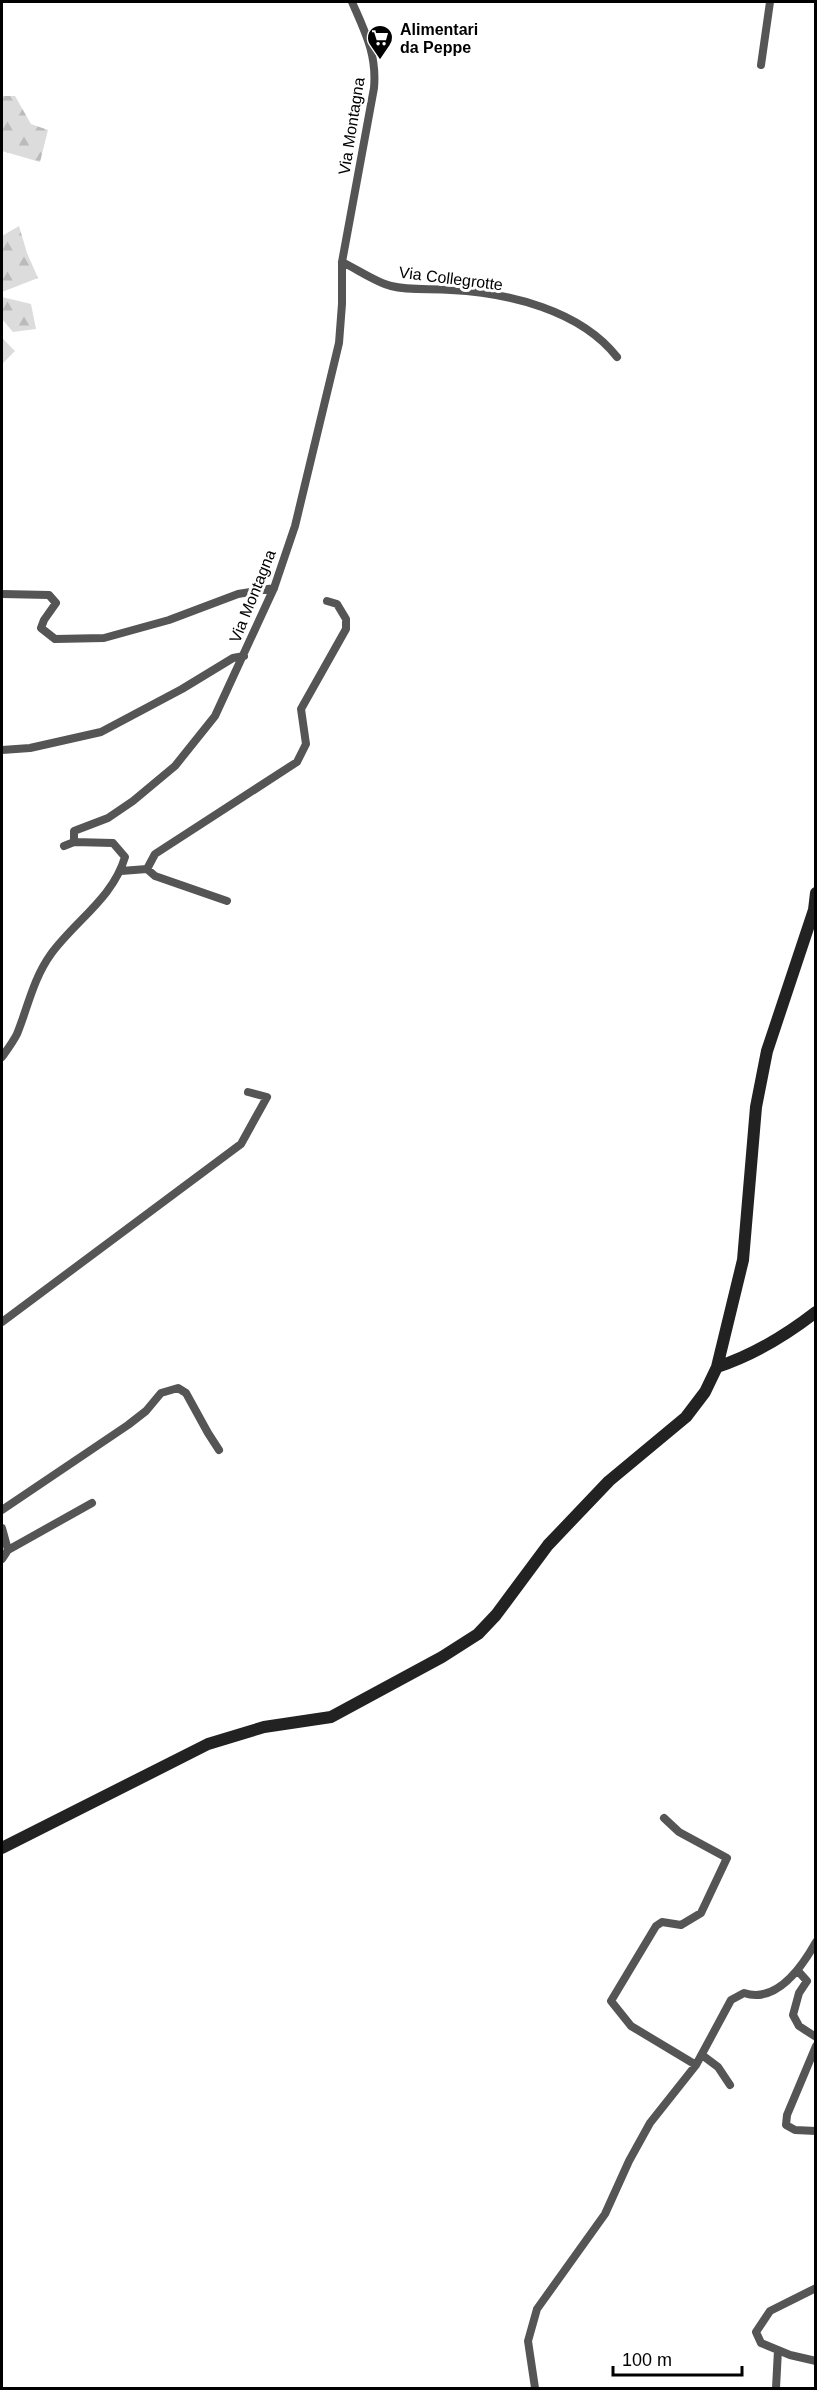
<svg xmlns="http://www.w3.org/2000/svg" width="817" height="2390" viewBox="0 0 817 2390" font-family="Helvetica,sans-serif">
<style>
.forest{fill:url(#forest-firs)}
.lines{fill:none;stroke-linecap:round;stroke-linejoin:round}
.street{stroke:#555;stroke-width:8}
.secondary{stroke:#222;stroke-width:12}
.labels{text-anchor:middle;stroke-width:6;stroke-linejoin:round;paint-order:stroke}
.poi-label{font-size:16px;font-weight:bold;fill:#000;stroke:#fff;text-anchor:start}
.street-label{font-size:16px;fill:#000;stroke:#fff}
</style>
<defs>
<pattern id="forest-firs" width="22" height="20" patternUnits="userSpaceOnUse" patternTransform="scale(1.5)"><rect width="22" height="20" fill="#dcdcdc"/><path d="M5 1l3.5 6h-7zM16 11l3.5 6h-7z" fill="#bbb"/></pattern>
</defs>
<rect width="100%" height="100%" fill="#fff"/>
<path class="forest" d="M2 96H15L31 124 48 130 40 162 2 151Z
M19 226 27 253 38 278 2 292V236Z
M2 297 31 304 36 329 13 332 2 319Z
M2 338 15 351 3 363 2 362Z"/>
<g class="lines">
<path class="street" d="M761 65 770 2
M342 262C357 269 375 282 391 286 411 291 432 288 451 290 509 293 580 310 617 357
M2 594 49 595 56 603 44 620 41 628 55 639 104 638 169 620 238 594 274 588
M2 750 30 748 101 732 182 689 233 658 244 656
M64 846 74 842
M147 869 155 876 227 901
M121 871 147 869 155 854 297 762 306 744 301 709 346 629V619L337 604 327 601
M2 1057C7 1050 13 1042 17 1034 28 1007 33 979 51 954 75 921 113 898 125 857L113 843 74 842V831L108 818 133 801 175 766 215 716 274 588 295 526 339 343 342 304V262L374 88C377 54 365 32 352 2
M2 1322 241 1144 267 1097 248 1092
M2 1510 128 1425 146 1411 161 1393 178 1388 186 1393 208 1433 219 1450
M2 1528 8 1550 2 1559
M8 1550 92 1503
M664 1818 679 1832 727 1858 701 1913 681 1925 662 1922 656 1926 611 2001 631 2026 696 2065
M798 1971 807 1981 799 1993 793 2015 799 2026 816 2037
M816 2046 787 2115 786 2125 795 2130 816 2131
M702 2055 718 2067 730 2085
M816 2288 770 2311 756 2332 761 2343 790 2355 816 2361
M535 2388 528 2341 537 2309 605 2214 629 2161 650 2123 696 2065 731 2000 744 1993C777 2004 802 1967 816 1942
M776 2388 778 2350"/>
<path class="secondary" d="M717 1367C754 1355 785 1336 816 1312
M2 1848 208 1744 264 1727 331 1717 442 1657 478 1634 496 1615 548 1545 609 1481 686 1417 705 1392 717 1367 743 1260 756 1107 767 1051 814 910 816 893"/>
</g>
<defs>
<symbol id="supermarket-pin" viewBox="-11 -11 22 30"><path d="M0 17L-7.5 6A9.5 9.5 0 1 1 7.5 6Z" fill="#000" stroke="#fff"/><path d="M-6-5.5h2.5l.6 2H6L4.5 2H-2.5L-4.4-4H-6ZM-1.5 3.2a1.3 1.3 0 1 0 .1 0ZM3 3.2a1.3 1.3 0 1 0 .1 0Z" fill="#fff"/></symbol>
</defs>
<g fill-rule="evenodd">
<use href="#supermarket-pin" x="365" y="23" width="30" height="40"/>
</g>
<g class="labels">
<g class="poi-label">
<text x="400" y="35">Alimentari<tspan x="400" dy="18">da Peppe</tspan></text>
</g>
<g class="street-label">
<text transform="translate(351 126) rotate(-81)" y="6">Via Montagna</text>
<text transform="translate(451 278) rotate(7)" y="6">Via Collegrotte</text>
<text transform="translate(252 596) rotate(-68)" y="6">Via Montagna</text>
</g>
</g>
<rect width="817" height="2390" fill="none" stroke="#000000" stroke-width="6"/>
<path d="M613 2366v9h129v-9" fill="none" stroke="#000000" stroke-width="3"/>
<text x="622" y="2366" font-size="18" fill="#000000" stroke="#ffffff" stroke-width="4.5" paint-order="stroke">100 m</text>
</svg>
